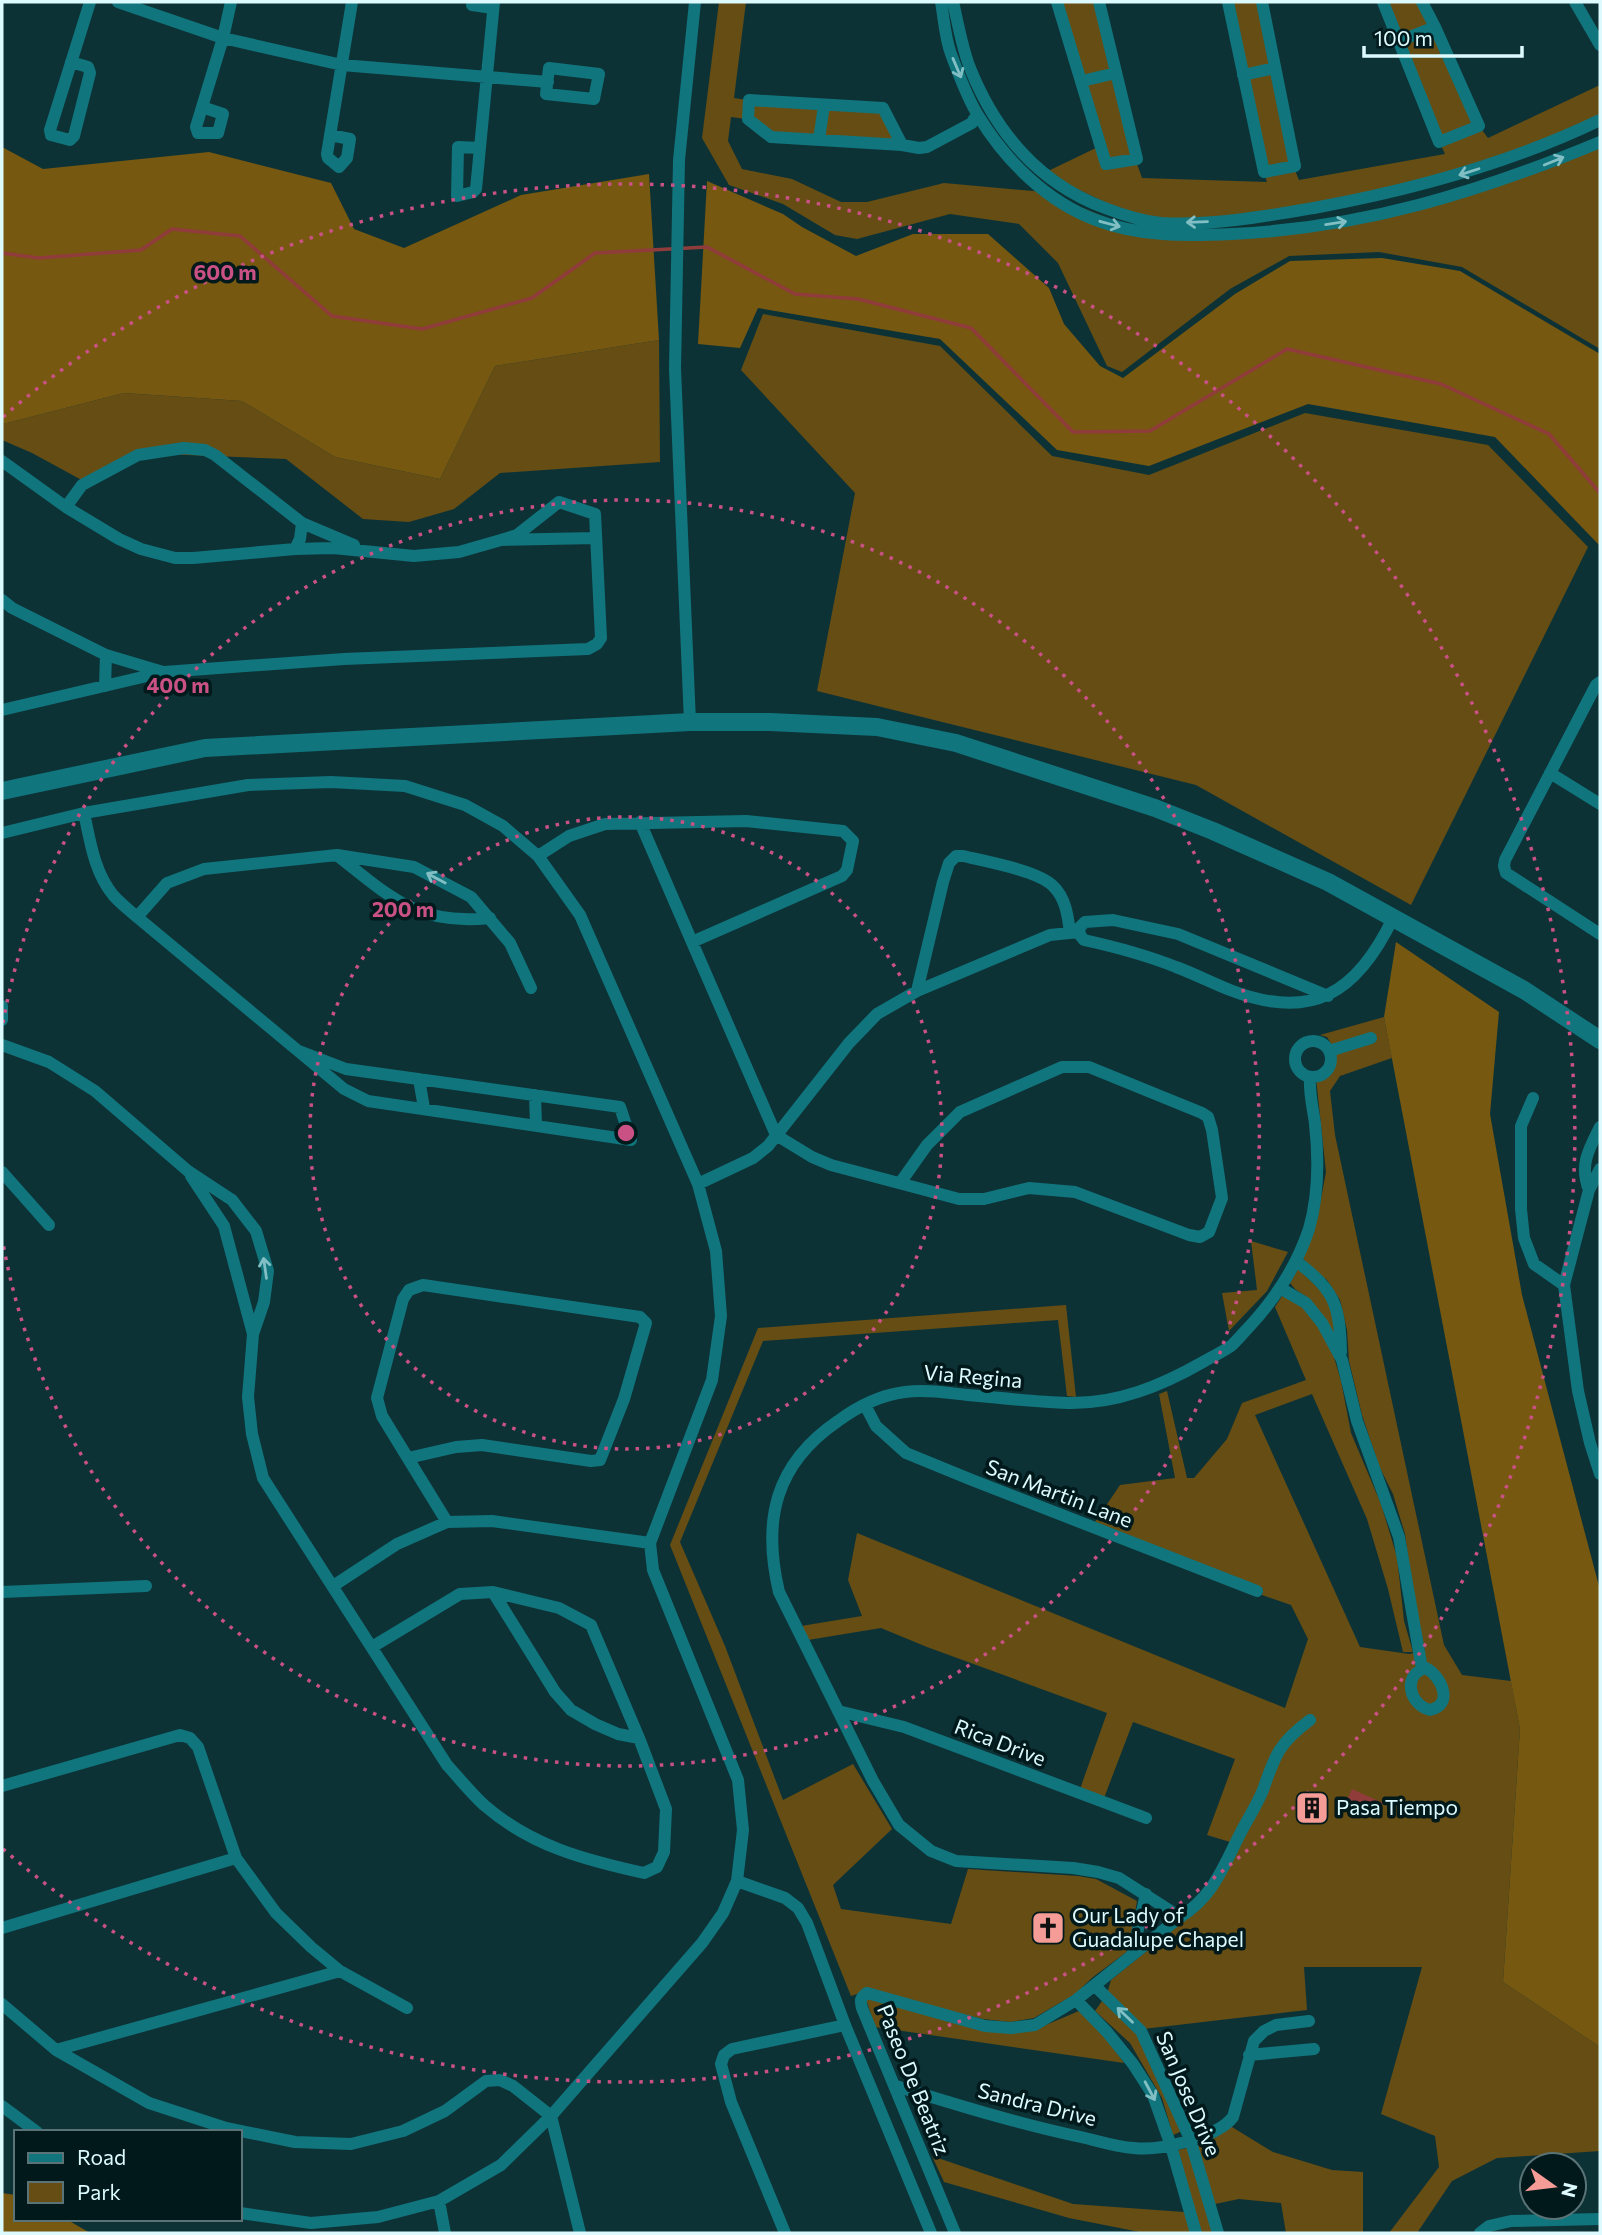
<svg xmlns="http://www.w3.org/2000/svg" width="1602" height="2235" viewBox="0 0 1602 2235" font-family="Commissioner,sans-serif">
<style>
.green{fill:#664d14}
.forest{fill:#765811}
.water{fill:#903c3b}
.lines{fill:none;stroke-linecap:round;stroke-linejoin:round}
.stream{stroke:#903c3b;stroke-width:3.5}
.street{stroke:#11757d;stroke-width:12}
.secondary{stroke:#11757d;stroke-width:18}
.oneway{stroke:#81bfc4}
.ring{fill:none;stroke:#c95184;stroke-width:3.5;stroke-dasharray:3.5 7}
.labels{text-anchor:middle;stroke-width:7;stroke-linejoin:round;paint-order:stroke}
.street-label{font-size:21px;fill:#ddfbfe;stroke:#01191b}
.poi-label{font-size:21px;fill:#ddfbfe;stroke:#01191b;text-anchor:start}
.centre{fill:#c95184;stroke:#01191b;stroke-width:3.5}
.ring-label{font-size:21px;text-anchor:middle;font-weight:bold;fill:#c95184;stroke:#01191b;stroke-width:7;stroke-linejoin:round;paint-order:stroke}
</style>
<rect width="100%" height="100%" fill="#0d3236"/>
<path class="green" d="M719 2H746L734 98 747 100 746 119 731 117 728 141 742 169 792 179 841 202H867L944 183 1044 192 1153 237 1365 220 1600 143V349L1462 267 1379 252 1289 256 1230 289 1122 372 1107 366 1058 263 1019 224 950 214 857 239 835 235 783 204 729 185 702 138Z
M1060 2H1096L1112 71 1084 78Z
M1231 2H1259L1270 65 1246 70Z
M1389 2H1417L1428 24 1402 35Z
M1433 34 1472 123 1441 136 1403 44Z
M1273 71 1291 164 1266 169 1246 77Z
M1115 75 1133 157 1108 161 1084 82Z
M1600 85V118L1571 132 1399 188 1233 217 1160 219 1119 209 1044 173 1100 146 1106 165 1136 161 1142 178 1267 182 1264 173 1294 168 1299 180 1445 154 1440 143 1479 126 1488 138Z
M753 103 820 107 816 137 772 133 752 118Z
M826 107 880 111 895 141 822 136Z
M763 314 940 346 1052 456 1149 475 1305 413 1488 445 1588 547 1411 905 1196 785 817 691 855 493 741 370Z
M659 340 660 462 500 473 454 509 409 522 363 519 286 459 138 453 89 484 32 453 2 440V423H7L124 393 242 401 335 457 440 479 495 366Z
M1384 1017 1392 1058 1340 1076 1330 1091 1335 1135 1444 1645 1462 1675 1511 1681 1520 1729 1503 1982 1600 2047V2151L1497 2158 1452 2181 1417 2233H1389L1439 2167 1435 2136 1381 2114 1422 1967H1304L1307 2010 1143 2029 1107 1994 1111 1980 1200 1908 1240 1845 1207 1835 1235 1759 1133 1722 1104 1798 1080 1789 1107 1713 927 1647 881 1628 808 1640 801 1626 862 1616 848 1580 857 1533 1285 1708 1308 1639 1291 1605 1262 1595 1263 1589 1095 1522 1120 1485 1175 1478 1159 1394 1167 1391 1187 1478H1194L1227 1439 1242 1403 1306 1380 1275 1307 1284 1293 1303 1307 1329 1340 1341 1381 1351 1433 1381 1504 1397 1557 1404 1621 1413 1652H1403L1388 1589 1367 1519 1312 1394 1255 1415 1360 1647 1409 1654 1425 1651 1414 1603 1405 1534 1393 1494 1379 1466 1362 1415 1349 1361 1347 1330 1340 1300 1327 1280 1308 1265 1301 1256 1317 1220 1326 1172 1316 1078 1326 1067 1335 1050 1327 1037 1320 1035Z
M1251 1241 1288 1252 1267 1291 1229 1331 1222 1293 1257 1290Z
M1298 1269 1329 1298 1339 1344 1311 1300 1295 1289 1290 1283Z
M1066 1305 1076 1397 1067 1396 1058 1320 763 1341 680 1542 725 1646 783 1800 853 1764 892 1829 833 1885 841 1909 951 1924 968 1869 1078 1876 1096 1879 1137 1901 1128 1951 1093 1977 1075 1994 1034 2018 1010 2022 983 2019 866 1991 851 1996 670 1545 758 1328Z
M870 1997 1034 2030 1079 2011 1102 2032 1124 2063 875 2027 866 1999Z
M1102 2001 1138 2035 1182 2131 1173 2135 1162 2098 1130 2043 1095 2011Z
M1227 2124 1273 2152 1332 2170 1363 2172V2232L1368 2233H1286L1281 2203 1239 2199 1215 2204 1197 2147 1205 2137Z
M1187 2148 1214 2233H1201L1178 2150Z
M932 2156 1073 2204 1184 2212 1191 2233H1145L1069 2218 944 2182Z"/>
<path class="forest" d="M2 147 43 169 209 152 331 183 354 229 404 248 521 195 649 174 659 340 495 366 440 479 335 457 242 401 124 393 7 423H2Z
M707 181 783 214 802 227 856 256 913 234H988L1049 288 1064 324 1100 366 1123 378 1235 294 1290 261 1382 258 1460 271 1600 354V546L1495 437 1308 404 1149 466 1057 450 940 339 758 308 740 348 698 344Z
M1396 942 1499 1012 1490 1114 1522 1295 1600 1590V2047L1503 1982 1520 1729 1384 1017Z
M2 2193 16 2195V2219H66L90 2233H2Z"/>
<path class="water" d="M1352 1789 1383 1803 1378 1814 1347 1800Z"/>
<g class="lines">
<path class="stream" d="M2 253 39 258 141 250 172 229 240 236 332 316 422 329 532 298 595 253 707 247 795 294 858 299 971 328 1073 432 1150 431 1287 349 1441 384 1549 434 1600 493"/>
<path class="street" d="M118 2 223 38 342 65 548 82
M473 2 472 5 493 8
M941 2C944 19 945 38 951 54 958 73 968 100 979 117 1006 161 1047 202 1096 220 1140 237 1186 236 1232 234 1363 228 1480 192 1600 142
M953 2C958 23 962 48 970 68 996 133 1039 183 1105 208 1123 215 1142 221 1161 223 1214 226 1267 216 1319 207 1416 189 1511 163 1600 120
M1057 2 1106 164 1137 159 1099 2
M1228 2 1264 172 1295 166 1262 2
M1383 2 1439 142 1479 126 1435 27 1422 2
M1575 2 1600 45
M1399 41 1435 27
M71 62 88 67 90 73 74 136 70 140 51 135 50 130 90 2
M549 68 599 74 594 99 546 94Z
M1243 75 1275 68
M1082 81 1116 73
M202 107 223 114 218 133H198L196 127 223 38 231 2
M330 135 350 139 347 158 339 167 328 158 327 154 352 2
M819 140 824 105
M902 145 883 108 749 100 748 119 771 137 902 145 919 148 927 147 972 123 974 119
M480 148 458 147 457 196 473 192 476 189 494 2
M2 461 66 507 119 539 141 549 175 558H193L295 549 333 548 414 556 459 552 501 540 596 538
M66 507 82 485 138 455 184 448 205 450 215 455 302 523 354 545
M295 549 300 539 302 523
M2 600 12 608 106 655 163 672
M1600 682 1596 685 1505 860 1504 866 1506 873 1600 934
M105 686 106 655
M2 710 164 672 344 659 588 649 597 644 601 638 595 514 559 502 517 535 501 540
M690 722 675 369 679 160 695 2
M1550 773 1600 804
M84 813C90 840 94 872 113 895 120 903 129 910 137 917L167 883 204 869 337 855 414 867 471 897 510 943 531 988
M640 822 692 942
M2 833 84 813 248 785 331 782 405 786 465 805 503 826 538 856 569 836 605 824 746 821 843 831 853 841 847 870 842 876 692 942 776 1135 812 1157 831 1165 959 1199H984L1029 1188 1075 1192 1189 1235 1200 1237 1209 1232 1222 1198 1212 1130 1208 1117 1202 1113 1089 1067H1062L960 1112 927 1145 900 1183
M338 856C390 897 418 926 490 918
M137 917 344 1089 368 1101 631 1140 620 1107 346 1069 299 1051
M917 991 943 882 949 863 956 856H963C985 861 1039 871 1053 886 1066 898 1068 917 1070 933
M1328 996 1178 934 1113 920 1085 922 1079 928 1080 935 1084 940C1116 947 1146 955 1176 967 1195 974 1212 983 1230 990 1312 1022 1357 993 1393 918
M2 1006V1020
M1295 1059a18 18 0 1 1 36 0a18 18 0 1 1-36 0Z
M2 1045 49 1062 95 1091 188 1171 232 1200 256 1231 268 1271 264 1302 253 1334 248 1397 252 1434 263 1478 447 1765C459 1778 471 1793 484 1805 531 1846 585 1860 644 1873L657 1867 664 1852 666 1809 639 1738 591 1625 559 1608 493 1592 460 1594 372 1647
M1329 1051 1371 1038
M419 1079 424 1108
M535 1095 536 1125
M1533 1098 1521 1126V1209L1524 1238 1534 1264 1564 1285
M1600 1127C1589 1149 1579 1165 1589 1190L1564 1285 1578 1391 1590 1443 1600 1474
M2 1172 49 1225
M191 1176 224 1226 253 1334
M698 1184 753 1158 768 1146 849 1043 877 1014 917 991 1050 935 1079 932
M1589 1190 1600 1169
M1296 1261C1334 1289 1340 1305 1341 1352
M1280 1288 1306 1303 1322 1323 1342 1360 1357 1421 1399 1537 1422 1669
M865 1405 876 1426 906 1453 972 1480 1257 1591
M408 1458 456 1447 482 1445 591 1461 600 1460 624 1399 646 1323 640 1317 423 1285 409 1290 403 1299 377 1398 382 1416 447 1522
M333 1586 397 1544 447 1522 492 1521 650 1543
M2 1592 146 1586
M493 1592 555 1692 571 1710 595 1724 618 1734 639 1738
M1426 1668C1442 1677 1454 1705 1430 1710 1409 1705 1402 1674 1426 1668Z
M838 1711 904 1727 1146 1818
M2 1786 180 1735 190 1738 198 1747 236 1858 276 1913 311 1947 340 1971 56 2050
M737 1881 785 1898 798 1908 807 1923 845 2025 931 2233
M1180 1917 1119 1878 1098 1872 1073 1868 956 1861 931 1851 899 1825 873 1781 779 1592C762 1520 775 1464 838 1421 857 1407 881 1395 905 1392 926 1389 948 1393 968 1395 1002 1398 1035 1402 1068 1403 1117 1404 1161 1386 1203 1362 1212 1357 1222 1352 1231 1346 1237 1341 1243 1333 1249 1327 1275 1299 1297 1265 1309 1229 1319 1194 1319 1160 1315 1124 1313 1108 1309 1094 1310 1077
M2 1928 236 1858
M1132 1955 1146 1894
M340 1971 407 2008
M1095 1986 1141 2031 1190 2139 1218 2233
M1076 2000 1107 2032 1133 2064 1153 2095 1171 2146 1196 2233
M2 2004 56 2050 149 2103 226 2128 295 2142 351 2144 403 2131 445 2111 486 2081 500 2080 513 2086 551 2116 580 2233
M1249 2055 1314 2049
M896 2086C958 2105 1019 2124 1081 2137 1099 2141 1116 2147 1134 2148 1159 2151 1217 2138 1233 2117L1254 2041 1264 2031 1276 2025 1309 2021
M2 2106 37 2132
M439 2201 445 2233
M240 2213 311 2223 378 2217 439 2201 501 2165 551 2116 702 1943 723 1913 737 1881 743 1830 738 1780 653 1570 650 1543 712 1380 721 1316 716 1251 698 1184 580 915 538 856
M785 2233 731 2102 721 2064 724 2055 732 2049 845 2025
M955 2233 862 2008C860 2000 860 1998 867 1993L985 2026 1011 2028 1035 2025 1076 2000 1180 1917C1213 1897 1223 1867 1240 1834 1247 1820 1257 1805 1263 1790 1275 1755 1279 1743 1310 1720
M1480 2233 1489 2226 1511 2221 1600 2219"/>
<path class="secondary" d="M2 791 205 748 690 722H770L877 727 956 743 1155 808 1213 831 1328 882 1524 990 1600 1040"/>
</g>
<defs><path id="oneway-shaft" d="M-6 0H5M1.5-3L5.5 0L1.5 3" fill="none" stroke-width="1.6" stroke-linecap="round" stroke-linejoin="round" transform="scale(1.75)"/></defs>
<g class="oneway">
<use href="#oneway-shaft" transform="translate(957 68) rotate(67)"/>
<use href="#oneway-shaft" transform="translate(1554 161) rotate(-22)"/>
<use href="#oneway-shaft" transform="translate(1469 172) rotate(162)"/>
<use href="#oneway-shaft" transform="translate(1197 222) rotate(178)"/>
<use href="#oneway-shaft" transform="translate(1336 223) rotate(-9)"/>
<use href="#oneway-shaft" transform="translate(1110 224) rotate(15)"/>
<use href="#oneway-shaft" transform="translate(436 878) rotate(-152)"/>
<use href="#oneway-shaft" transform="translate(265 1268) rotate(-98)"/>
<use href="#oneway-shaft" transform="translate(1125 2015) rotate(-136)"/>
<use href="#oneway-shaft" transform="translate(1150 2091) rotate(62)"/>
</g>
<g class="ring">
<circle cx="626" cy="1133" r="316"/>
<path d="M3 1023A633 633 0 1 1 3 1243"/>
<path d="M3 417A949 949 0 1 1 3 1849"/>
</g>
<defs>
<symbol id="building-square" viewBox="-11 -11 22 22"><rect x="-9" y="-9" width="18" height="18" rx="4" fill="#f59c96" stroke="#01191b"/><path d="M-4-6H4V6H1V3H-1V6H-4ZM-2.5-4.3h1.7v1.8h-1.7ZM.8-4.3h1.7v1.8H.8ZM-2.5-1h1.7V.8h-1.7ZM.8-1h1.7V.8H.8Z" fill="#111"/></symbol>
<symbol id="church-square" viewBox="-11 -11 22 22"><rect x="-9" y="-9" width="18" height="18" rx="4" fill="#f59c96" stroke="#01191b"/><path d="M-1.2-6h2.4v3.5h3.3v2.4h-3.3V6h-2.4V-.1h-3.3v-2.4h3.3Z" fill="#111"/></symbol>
</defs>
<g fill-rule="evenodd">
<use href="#building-square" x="1293" y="1789" width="38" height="38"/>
<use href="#church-square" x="1029" y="1909" width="38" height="38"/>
</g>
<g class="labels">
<g class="street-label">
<text transform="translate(973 1377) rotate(5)" y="7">Via Regina</text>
<text transform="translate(1059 1494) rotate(21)" y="7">San Martin Lane</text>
<text transform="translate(1000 1743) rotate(21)" y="7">Rica Drive</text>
<text transform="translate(913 2080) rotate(68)" y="7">Paseo De Beatriz</text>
<text transform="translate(1188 2094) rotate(67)" y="7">San Jose Drive</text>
<text transform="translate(1037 2105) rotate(14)" y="7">Sandra Drive</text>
</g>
<g class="poi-label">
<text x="1336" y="1815">Pasa Tiempo</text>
<text x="1072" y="1923">Our Lady of<tspan x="1072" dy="24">Guadalupe Chapel</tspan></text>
</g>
</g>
<circle cx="626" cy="1133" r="10" class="centre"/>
<g class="ring-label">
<text x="225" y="280">600 m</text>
<text x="178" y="693">400 m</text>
<text x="403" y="917">200 m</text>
</g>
<rect width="1602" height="2235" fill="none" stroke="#ddfbfe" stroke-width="7"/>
<rect x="14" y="2130" width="228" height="91" fill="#01191b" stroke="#597376" stroke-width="2"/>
<rect x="28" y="2153" width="35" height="10" fill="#11757d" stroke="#597376" stroke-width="2"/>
<text x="77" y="2165" font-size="21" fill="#ddfbfe">Road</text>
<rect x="28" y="2182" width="35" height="21" fill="#664d14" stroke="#597376" stroke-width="2"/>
<text x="77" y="2200" font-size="21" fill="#ddfbfe">Park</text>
<g transform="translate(1553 2186) rotate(104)"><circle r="33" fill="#01191b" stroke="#597376" stroke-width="2"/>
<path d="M0-5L12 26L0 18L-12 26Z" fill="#f59c96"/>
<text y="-10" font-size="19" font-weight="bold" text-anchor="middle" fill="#ddfbfe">N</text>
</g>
<path d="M1364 46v10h158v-10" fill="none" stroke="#ddfbfe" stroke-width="3.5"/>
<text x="1374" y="46" font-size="21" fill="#ddfbfe" stroke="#01191b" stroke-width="5" paint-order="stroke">100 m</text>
</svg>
